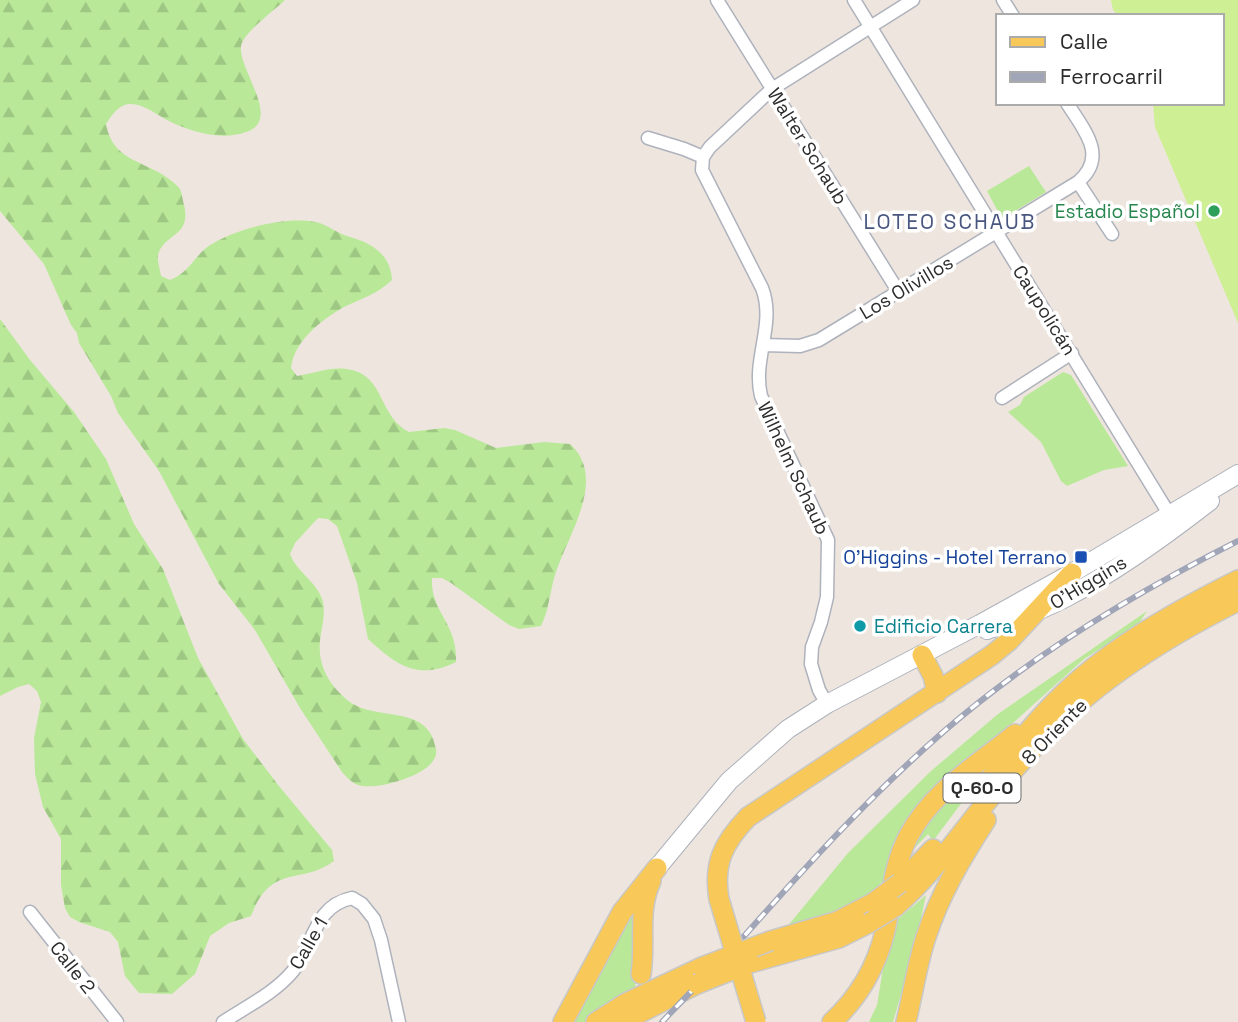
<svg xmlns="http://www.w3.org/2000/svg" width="1238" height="1022" viewBox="0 0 1238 1022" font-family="'Space Grotesk',sans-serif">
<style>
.grass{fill:#b8e898}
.forest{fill:url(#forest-firs)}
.pitch{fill:#ceef93}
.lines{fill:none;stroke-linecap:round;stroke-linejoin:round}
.minor-casing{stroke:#aeb2bc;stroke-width:15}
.secondary-casing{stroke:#aeb2bc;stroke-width:20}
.primary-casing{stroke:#c8c8c8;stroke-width:22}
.minor{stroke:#fff;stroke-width:12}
.secondary{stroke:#fff;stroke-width:18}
.primary{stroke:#f8c859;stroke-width:19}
.rail-casing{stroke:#a0a5b7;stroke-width:6}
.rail{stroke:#fff;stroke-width:3.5;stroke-dasharray:10;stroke-linecap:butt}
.primary-bridge-casing{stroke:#c8c8c8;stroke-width:22;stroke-linecap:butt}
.primary-bridge{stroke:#f8c859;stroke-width:19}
.leisure-dot{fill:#2e9e5b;stroke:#fff;stroke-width:2.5}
.transit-dot{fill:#1a4fb4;stroke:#fff;stroke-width:2.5}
.culture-dot{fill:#0f9aa8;stroke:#fff;stroke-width:2.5}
.labels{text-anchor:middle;stroke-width:7;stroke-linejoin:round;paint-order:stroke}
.shield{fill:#fff;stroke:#6b6b6b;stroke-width:2}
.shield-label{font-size:18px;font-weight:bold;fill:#2c2c2c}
.street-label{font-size:19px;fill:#2c2c2c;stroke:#fff}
.leisure-label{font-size:19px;fill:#27864d;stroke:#fff;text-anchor:end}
.transit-label{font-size:19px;fill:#164399;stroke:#fff;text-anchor:end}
.culture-label{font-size:19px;fill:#0d838f;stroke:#fff;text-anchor:start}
.neighbourhood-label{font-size:21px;letter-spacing:2px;fill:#495780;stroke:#fff}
</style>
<defs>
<pattern id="forest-firs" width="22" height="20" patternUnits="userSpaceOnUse" patternTransform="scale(1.75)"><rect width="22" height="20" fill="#b8e898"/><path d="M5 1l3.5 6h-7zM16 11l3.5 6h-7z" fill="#9ec783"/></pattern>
</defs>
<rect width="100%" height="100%" fill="#eee6de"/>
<path class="grass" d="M1029 166 1046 192 1002 219 987 191Z
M1063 372 1071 375 1128 466 1104 470 1067 486 1061 481 1041 442 1008 412 1020 405 1024 397Z
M1147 611 1138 625 1084 659 992 742 893 854 884 880 873 891 836 917 786 928 848 853 931 771 998 714Z
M993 761 933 841 928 834 907 856 942 801Z
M926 895 915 946 893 1022H869L877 1005 890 926Z
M637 900 638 967 634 994 588 1022H571Z"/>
<path class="forest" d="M0 0H285C275 10 243 33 241 46 238 70 283 120 246 132 221 141 191 132 169 121 157 115 143 103 129 104 118 105 111 116 106 124 113 163 147 160 173 182 174 183 179 187 180 189 182 194 183 201 184 205 192 237 164 233 158 255 157 261 160 269 161 276L170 280C189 273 194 256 210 245 235 229 285 216 315 222 327 224 338 234 350 237 372 243 391 255 392 280 379 293 361 299 344 307 321 320 294 341 291 368L297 376C314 373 335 365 352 370 385 378 379 417 409 432L444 428 455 430 496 448 544 442 570 444C607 477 570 532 557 569 550 587 550 608 541 626L519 629 509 625 451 583 442 578H432C430 612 458 623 456 662 418 681 396 665 368 639L357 583 337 526 328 519 318 518 295 543 290 554C297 573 318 582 323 602 325 613 323 623 321 633 316 660 325 681 346 699 374 724 428 701 436 749 441 773 381 789 363 786 354 785 348 779 342 772L300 708 255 630 219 584 159 471 118 413 111 396 79 343 77 333 71 325 44 264 0 211Z
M0 319 30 360 74 412 106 459 134 524 163 569 198 658 243 739 279 786 332 850 334 861C300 886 272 862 251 916L229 923 210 936 195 974 172 994 139 993 125 976 118 942 110 932 79 922 70 917 65 908 61 885V839L43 807 35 774 34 738 41 702 37 691 29 684 18 687 0 696Z"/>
<path class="pitch" d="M1111 0H1238V323L1155 127 1153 103H1222V16H1119L1113 10Z"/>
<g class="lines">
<defs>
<path id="minor" d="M717 0 898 291
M854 0 1174 522
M1003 0 1013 16
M648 138 684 149 703 157
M703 157 702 170 762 288C776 324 752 359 761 396L828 540 827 597 821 622 812 647 811 664 819 690 827 704
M703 157 710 147 772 89 913 0
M1078 182 1112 234
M763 345 800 346 819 340 1078 182C1109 156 1083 129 1067 103
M1002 398 1072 353
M30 912 117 1022
M223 1022C246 1007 276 992 293 971 314 946 313 906 352 898L362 904 374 919 381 940 399 1022"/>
<path id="secondary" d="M987 630C1014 620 1041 611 1067 597 1117 571 1165 536 1210 501
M657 868 729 781 788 729 827 704 980 624 1072 573 1238 474"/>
<path id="primary" d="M922 655 933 676 937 693
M981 790C1007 757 1032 724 1062 695 1112 647 1176 611 1238 580
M900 883 933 849
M719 899C713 864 723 843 748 817L992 655 1009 641 1072 573
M895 907C926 880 951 847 976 815 996 790 1017 766 1039 742 1093 682 1166 637 1238 601
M770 941 838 921 873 903
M750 963 839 938 869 923
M641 974C646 942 637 911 651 881
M563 1022 622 912 657 868
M596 1022 626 1003 702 967
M622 1022 697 984
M832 1022C858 998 877 966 885 931 892 897 892 869 908 837 932 791 976 766 1015 734
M906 1022C913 994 917 964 926 937 940 894 962 857 986 820"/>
</defs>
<use href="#minor" class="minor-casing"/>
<use href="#secondary" class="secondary-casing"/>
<use href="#primary" class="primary-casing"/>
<use href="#minor" class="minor"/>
<use href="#secondary" class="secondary"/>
<use href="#primary" class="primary"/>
<defs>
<path id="rail" d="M662 1022C690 992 719 964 746 934 808 864 871 795 942 733 1030 656 1133 594 1238 541"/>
</defs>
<use href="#rail" class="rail-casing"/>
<use href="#rail" class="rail"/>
<defs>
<path id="primary-bridge" d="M719 899 756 1022
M873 903 900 883
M869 923 895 907
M702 967 770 941
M697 984 750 963"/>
</defs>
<use href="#primary-bridge" class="primary-bridge-casing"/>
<use href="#primary-bridge" class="primary-bridge"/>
</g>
<circle class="leisure-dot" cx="1214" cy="211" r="7"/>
<rect class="transit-dot" x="1074" y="550" width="14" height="14" rx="3.5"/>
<circle class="culture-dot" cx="860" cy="626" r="7"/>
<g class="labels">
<rect class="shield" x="943.5" y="773.5" width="77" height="29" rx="5"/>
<g class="shield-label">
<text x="982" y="794">Q-60-O</text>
</g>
<g class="street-label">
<text transform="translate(808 146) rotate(58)" y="7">Walter Schaub</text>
<text transform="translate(906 287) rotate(-31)" y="7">Los Olivillos</text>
<text transform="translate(1045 310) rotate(58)" y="7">Caupolicán</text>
<text transform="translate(794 468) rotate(65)" y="7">Wilhelm Schaub</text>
<text transform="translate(1088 582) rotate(-31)" y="7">O'Higgins</text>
<text transform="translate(1054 731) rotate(-45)" y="7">8 Oriente</text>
<text transform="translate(308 943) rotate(-60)" y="7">Calle 1</text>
<text transform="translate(73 967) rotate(52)" y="7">Calle 2</text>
</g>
<g class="leisure-label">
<text x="1200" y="218">Estadio Español</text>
</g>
<g class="transit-label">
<text x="1067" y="564">O'Higgins - Hotel Terrano</text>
</g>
<g class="culture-label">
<text x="874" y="633">Edificio Carrera</text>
</g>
<g class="neighbourhood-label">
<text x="950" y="229">LOTEO SCHAUB</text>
</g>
</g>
<rect x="996" y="14" width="228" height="91" fill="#ffffff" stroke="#ababab" stroke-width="2"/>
<rect x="1010" y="37" width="35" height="10" fill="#f8c859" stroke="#ababab" stroke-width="2"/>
<text x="1060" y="49" font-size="21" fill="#2c2c2c">Calle</text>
<rect x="1010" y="72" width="35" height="10" fill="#a0a5b7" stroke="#ababab" stroke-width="2"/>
<text x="1060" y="84" font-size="21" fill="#2c2c2c">Ferrocarril</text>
</svg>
